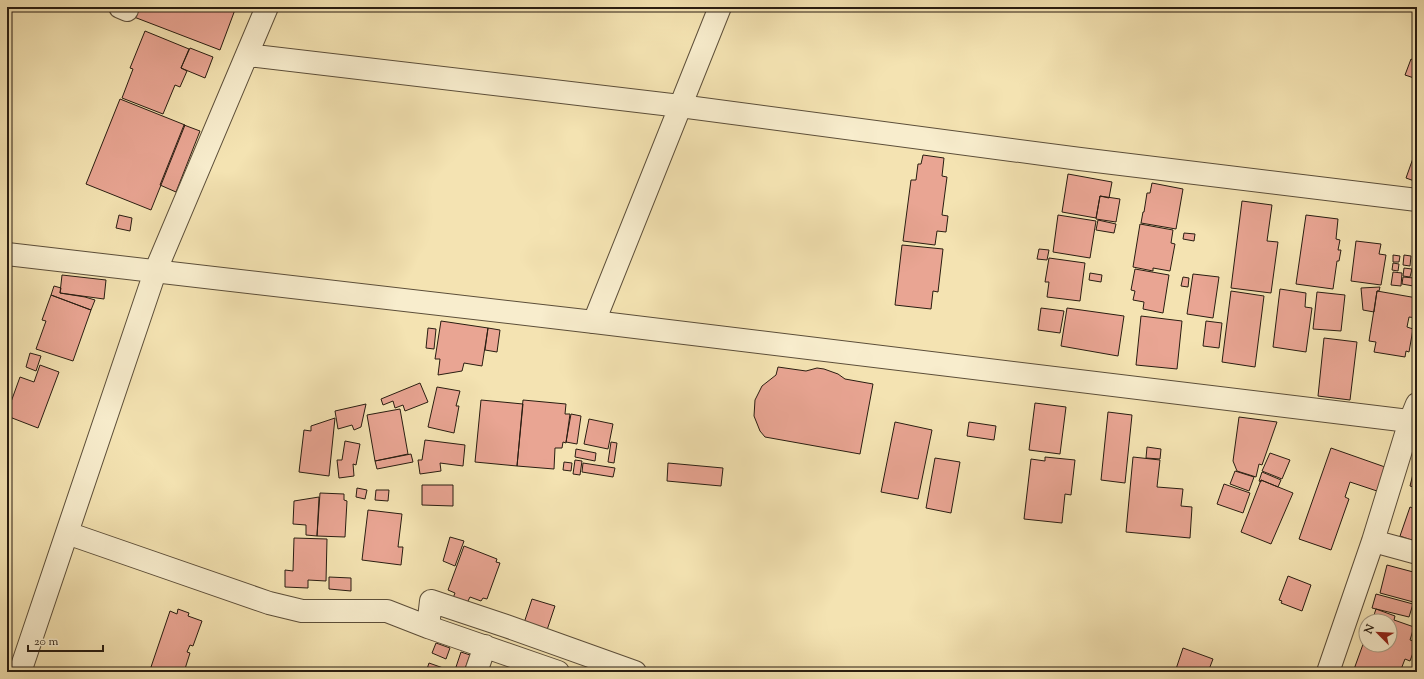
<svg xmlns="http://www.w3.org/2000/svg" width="1424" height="679" viewBox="0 0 1424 679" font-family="'Sorts Mill Goudy',serif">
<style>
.building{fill:#e9a593;stroke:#291d11}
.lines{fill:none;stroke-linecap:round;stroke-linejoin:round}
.minor-casing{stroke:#5c4e39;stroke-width:24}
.tertiary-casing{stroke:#5c4e39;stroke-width:24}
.minor{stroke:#f8edcd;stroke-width:22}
.tertiary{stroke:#f8edcd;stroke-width:22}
</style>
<rect width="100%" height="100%" fill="#f4e3b2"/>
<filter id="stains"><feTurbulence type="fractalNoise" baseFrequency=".005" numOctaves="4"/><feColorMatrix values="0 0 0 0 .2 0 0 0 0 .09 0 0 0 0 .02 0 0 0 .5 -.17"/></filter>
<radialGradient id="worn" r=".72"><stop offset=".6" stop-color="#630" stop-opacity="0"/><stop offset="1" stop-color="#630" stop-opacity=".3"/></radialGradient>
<path class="building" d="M138 7H236L220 50 134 17Z
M145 31 189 49 181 68 187 71 180 87 175 85 163 114 122 98 133 69 130 68Z
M190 48 213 57 205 78 181 68Z
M1417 55V79L1405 75 1411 59 1415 61Z
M120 99 185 125 151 210 86 184Z
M184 125 200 131 176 192 160 185Z
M1417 147V182L1406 178Z
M923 155 944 158 942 176 947 177 942 215 948 216 946 232 937 231 935 245 903 241 911 180H916L918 164H921Z
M1068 174 1112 182 1109 198 1100 196 1096 218 1062 212Z
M1152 183 1183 189 1176 229 1141 223 1143 212H1144L1147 193H1150Z
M1100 196 1120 199 1116 222 1096 219Z
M1242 201 1272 205 1267 241 1278 242 1271 293 1231 288Z
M119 215 132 218 130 231 116 228Z
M1058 215 1096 221 1090 258 1053 252Z
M1306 215 1338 219 1336 239 1340 240 1338 250H1341L1339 261H1337L1333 289 1296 284Z
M1098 220 1116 224 1114 233 1096 230Z
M1140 224 1173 230 1171 243 1175 244 1170 271 1153 268V271L1133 267Z
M1184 233 1195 234 1194 241 1183 239Z
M1356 241 1381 244 1379 254 1386 255 1381 285 1351 281Z
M902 245 943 249 938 292 933 291 931 309 895 305Z
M1039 249 1049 250 1047 260 1037 259Z
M1393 255 1400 256 1399 262H1393Z
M1404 255 1411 256 1410 266 1403 265Z
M1049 258 1085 263 1080 301 1047 297 1049 282H1045Z
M1393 263 1399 264 1398 271 1392 270Z
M1404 268 1412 269 1410 277 1403 276Z
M1135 269 1169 275 1163 313 1143 309 1144 302 1133 300 1135 291 1131 290Z
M1393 272 1402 273 1401 286 1391 285Z
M1090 273 1102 275 1101 282 1089 280Z
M1193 274 1219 277 1213 318 1187 314Z
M62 275 106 280 104 299 60 293Z
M1183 277 1189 278 1188 287 1181 286Z
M1403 277 1414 278 1413 286 1402 284Z
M54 286 61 288 60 293 85 297 95 300 91 310 51 295Z
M1380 287 1379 291H1377L1374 312 1363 310 1361 288Z
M1280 289 1306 293 1305 307 1312 308 1306 352 1273 347Z
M1231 291 1264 296 1255 367 1222 362Z
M1377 291 1417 298V318L1409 317 1407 327 1413 329 1409 352 1406 351 1405 357 1374 352 1376 342 1369 341Z
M1317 292 1345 295 1341 331 1313 329Z
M51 295 91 310 73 361 36 349 46 321 42 320Z
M1041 308 1064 311 1060 333 1038 330Z
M1067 308 1124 316 1118 356 1061 346Z
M1141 316 1182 321 1177 369 1136 365Z
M441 321 488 328 482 366 464 363 462 371 438 375 440 359H435Z
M1206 321 1222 323 1219 348 1203 346Z
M428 328 436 329 434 349 426 348Z
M488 328 500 330 497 352 485 350Z
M1324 338 1357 342 1350 400 1318 396Z
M30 353 41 356 36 371 26 367Z
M40 365 59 372 38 428 7 416V413L20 377 34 382Z
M778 367 806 371 817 368 824 369 838 374 845 379 873 384 860 454 765 437 760 431 754 416 755 400 762 386 776 375Z
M420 383 428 402 405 411 403 405 395 408 393 401 383 405 381 399Z
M437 387 460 391 456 406H459L454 433 428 427Z
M481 400 523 404 517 466 475 462Z
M523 400 566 404 565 414H570L566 443 563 442 562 448H555L554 469 517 466Z
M1035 403 1066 407 1060 454 1029 450Z
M366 404 361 427 354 430 352 425 338 429 335 411Z
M400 409 408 454 375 461 367 415Z
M1108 412 1132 415 1125 483 1101 480Z
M571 414 581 416 577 444 566 442Z
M1239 417 1277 422 1262 465 1259 464 1256 477 1237 471 1233 461Z
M335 418 329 476 299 472 304 430 311 431V426Z
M589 419 613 424 608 449 584 444Z
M895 422 932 430 918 499 881 492Z
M969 422 996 426 994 440 967 436Z
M425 440 465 445 463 466 440 463 441 471 420 474 418 460H422Z
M345 441 360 444 356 465 353 464 354 476 339 478 337 460H342Z
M611 442 617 443 614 463 608 462Z
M1147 447 1161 449 1160 459 1146 458Z
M1331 448 1385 467 1377 491 1350 482 1345 497 1349 499 1331 550 1299 539Z
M576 449 596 453 595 461 575 457Z
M1270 453 1290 460 1282 479 1262 471Z
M411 454 413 462 377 469 375 461Z
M1045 457 1075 460 1071 495 1065 494 1062 523 1024 519 1031 459 1045 461Z
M1133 457 1160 460 1157 487 1183 489 1181 506 1192 507 1190 538 1126 532Z
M935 458 960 462 951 513 926 508Z
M575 460 582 461 580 475 573 474Z
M564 462 572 463 571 471 563 470Z
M583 463 615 468 613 477 582 472Z
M668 463 723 468 721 486 667 481Z
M1235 471 1254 477 1249 491 1230 484Z
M1262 472 1281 480 1278 487 1261 480V482L1259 481Z
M1413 474 1417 475V488L1410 486Z
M1261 480 1293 493 1271 544 1241 532Z
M1224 484 1250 493 1243 513 1217 504Z
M422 485H453V506L422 505Z
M357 488 367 490 365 499 356 497Z
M376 490H389L388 501 375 500Z
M320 493 344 494V500L347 501 345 537 317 536Z
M319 497 317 536 306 535V525L293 524 294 501Z
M1410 507 1417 510V542L1400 536Z
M368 510 402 514 398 547H403L401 565 362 560Z
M450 537 464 541 455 566 443 561Z
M294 538 327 539 326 581 308 580V588L285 587V570L293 571Z
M464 546 497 559 496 562 500 563 487 599 483 598 481 601 470 597 467 603 453 598 455 593 448 590Z
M1387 565 1417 573V603L1380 593Z
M1288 576 1311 585 1302 611 1281 603 1282 601 1279 600Z
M329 577 351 578V591L329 589Z
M1376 594 1413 604 1409 617 1372 608Z
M532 599 555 606 547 630 524 623Z
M178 609 189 613 188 616 202 621 193 646 190 645 187 652 190 653 184 672H166L151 667 170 611 177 614Z
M1376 609 1395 616 1394 620 1414 627 1410 640 1417 642 1410 661 1405 659 1400 672H1353L1366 636V645H1390V621H1372Z
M436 643 450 648 446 659 432 653Z
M1183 648 1213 659 1208 672H1175Z
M461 652 470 655 464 672 455 670Z
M429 663 446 669 444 672H426Z"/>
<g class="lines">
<defs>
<path id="minor" d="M120 7 127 10
M248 55 680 106 1080 159 1417 200
M594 322 720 7
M67 533 269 603 302 611H387L428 627 431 601 506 626 635 672
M1373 541 1417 553
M428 627 558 672
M20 672 155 272 267 7
M476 672 485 646
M1328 672 1373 541 1410 421 1417 404"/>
<path id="tertiary" d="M7 254 594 322 1417 422"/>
</defs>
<use href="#minor" class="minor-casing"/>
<use href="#tertiary" class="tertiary-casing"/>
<use href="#minor" class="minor"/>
<use href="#tertiary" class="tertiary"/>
</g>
<rect width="1424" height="679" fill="none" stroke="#f4e3b2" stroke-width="24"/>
<rect x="8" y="8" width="1408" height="663" fill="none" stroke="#291d11" stroke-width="2"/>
<rect x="12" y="12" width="1400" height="655" fill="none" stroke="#291d11"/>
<g transform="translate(1378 633) rotate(294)"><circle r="19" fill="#f8edcd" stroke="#a59a82"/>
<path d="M0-3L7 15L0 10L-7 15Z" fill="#8f2418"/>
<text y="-6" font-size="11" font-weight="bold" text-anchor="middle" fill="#291d11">N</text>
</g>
<path d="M28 645v6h75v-6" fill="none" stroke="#291d11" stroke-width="2"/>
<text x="34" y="645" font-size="12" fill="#291d11" stroke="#f8edcd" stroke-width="3" paint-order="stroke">20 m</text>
<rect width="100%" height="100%" filter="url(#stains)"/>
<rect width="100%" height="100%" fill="url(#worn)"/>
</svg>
